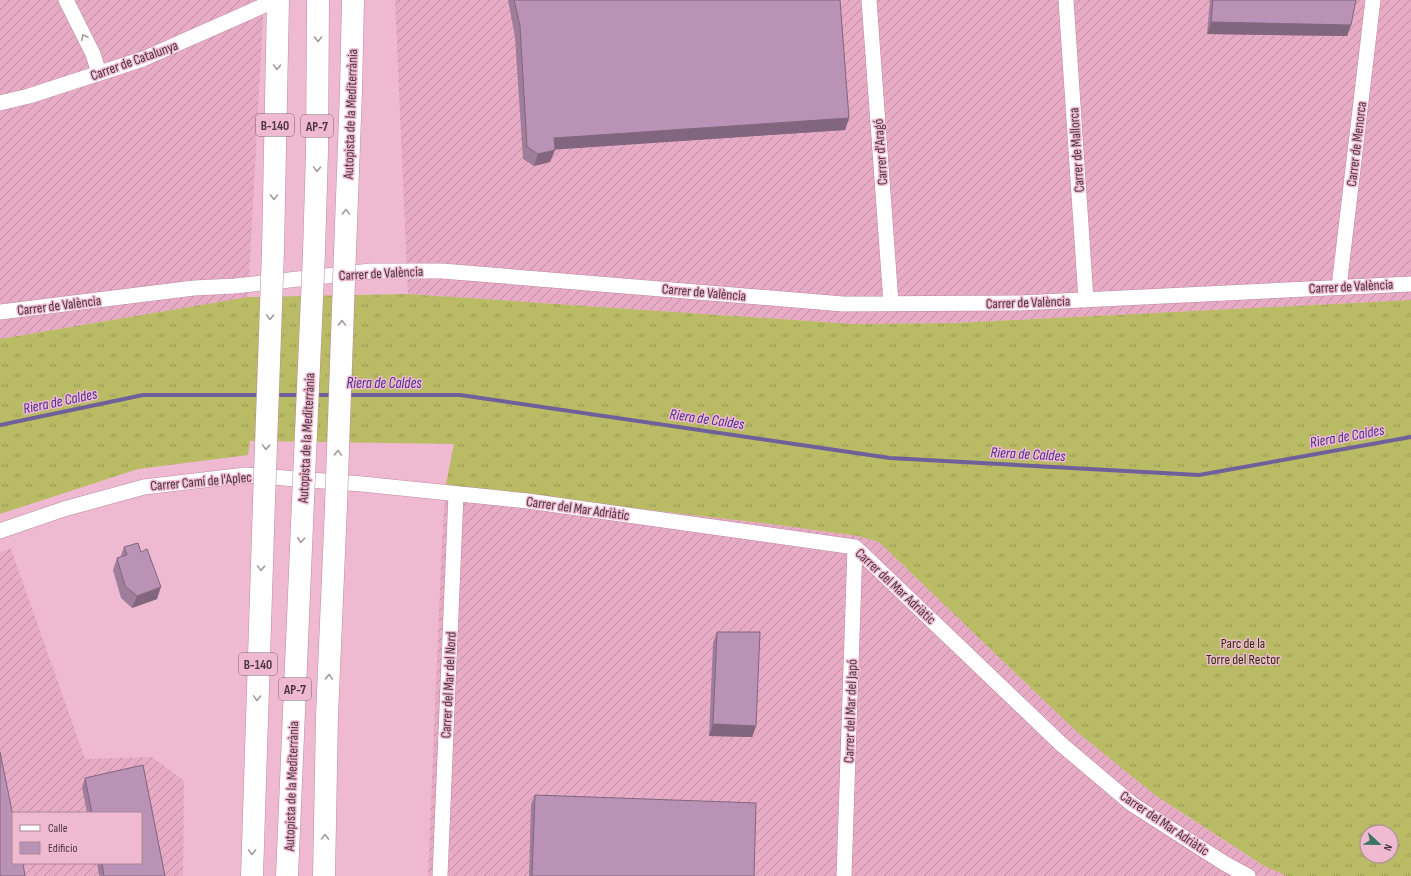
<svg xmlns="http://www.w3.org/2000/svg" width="1411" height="876" viewBox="0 0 1411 876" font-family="'Sofia Sans Condensed',sans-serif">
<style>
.industrial{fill:url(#industrial-furrows);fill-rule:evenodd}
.grass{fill:url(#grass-tufts);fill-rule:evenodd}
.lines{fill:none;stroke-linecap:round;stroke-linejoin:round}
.stream{stroke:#6f5f9a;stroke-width:4}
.minor-casing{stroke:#bc8aa1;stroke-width:16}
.trunk-casing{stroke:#bc8aa1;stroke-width:23}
.motorway-casing{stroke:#bc8aa1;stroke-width:23}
.minor{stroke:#fff;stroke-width:15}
.trunk{stroke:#fff;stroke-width:22}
.motorway{stroke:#fff;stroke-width:22}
.trunk-bridge-casing{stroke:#bc8aa1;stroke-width:23;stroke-linecap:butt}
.motorway-bridge-casing{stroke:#bc8aa1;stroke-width:23;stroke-linecap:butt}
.trunk-bridge{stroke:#fff;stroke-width:22}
.motorway-bridge{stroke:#fff;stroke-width:22}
.wall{fill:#9f7e9c}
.shaded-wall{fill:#82667f}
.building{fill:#b992b5;stroke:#82667f}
.oneway{stroke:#a59a9f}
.labels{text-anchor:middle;stroke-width:3;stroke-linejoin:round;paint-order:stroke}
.shield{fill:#efbad1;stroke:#7c5e6b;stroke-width:1}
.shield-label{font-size:13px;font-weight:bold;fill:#4b363f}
.street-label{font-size:14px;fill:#4b363f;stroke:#efbad1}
.park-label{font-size:14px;fill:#2f3005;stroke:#efbad1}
.water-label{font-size:15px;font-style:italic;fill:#4a2f90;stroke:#efbad1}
</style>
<defs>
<pattern id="industrial-furrows" width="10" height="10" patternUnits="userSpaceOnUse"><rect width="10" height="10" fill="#e7abc6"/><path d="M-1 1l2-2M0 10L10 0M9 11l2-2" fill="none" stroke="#bd8ca2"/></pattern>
<pattern id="grass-tufts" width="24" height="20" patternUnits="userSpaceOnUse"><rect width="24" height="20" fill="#b9bc65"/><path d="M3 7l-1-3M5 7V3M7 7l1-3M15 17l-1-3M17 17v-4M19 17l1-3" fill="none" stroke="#989a55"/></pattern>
</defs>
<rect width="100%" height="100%" fill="#efbad1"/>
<path class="industrial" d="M0 0H264L248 297 0 339Z
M395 0H1411V300L956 323 854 324 408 294Z
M446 484 481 491 771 524 858 536 879 542 1077 732 1155 795 1263 866 1287 876H428L442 541Z
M11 549 85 759 152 757 184 781 183 876H0V552ZM13 813H141V863H13Z"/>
<path class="grass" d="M408 294 854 324 956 323 1411 300V876H1287L1264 866 1155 795 1077 732 879 542 858 536 771 524 481 491 446 484 454 444 250 441 248 455 138 469 0 514V339L248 297ZM1367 832H1391V856H1367Z"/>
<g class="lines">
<path class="stream" d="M274 395H301
M314 395H333
M346 395H460L890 458 1199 475 1411 437
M0 425 143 395H261"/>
<defs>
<path id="minor" d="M66 0 93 54 99 73
M869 0 891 303
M1066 0 1086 300
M0 103 29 96 143 59 265 5
M1339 287 1373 0
M0 312 194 288 235 286 371 271H442L843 304 1020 303 1411 284
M0 531 64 509 144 487 246 475 362 484 528 501 855 547 1061 744 1132 804 1224 863 1248 876
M440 876 456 494
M844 876 855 547"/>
<path id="trunk" d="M273 250 278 0
M252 876 264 501"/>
<path id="motorway" d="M345 251 351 91 353 0
M314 252 317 151 318 0
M287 876 303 501
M324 876 327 716 336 506"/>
</defs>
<use href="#minor" class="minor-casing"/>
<use href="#trunk" class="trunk-casing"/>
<use href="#motorway" class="motorway-casing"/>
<use href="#minor" class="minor"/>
<use href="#trunk" class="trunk"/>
<use href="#motorway" class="motorway"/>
<defs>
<path id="trunk-bridge" d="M264 501 273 250"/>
<path id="motorway-bridge" d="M303 501 314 252
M336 506 345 251"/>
</defs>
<use href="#trunk-bridge" class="trunk-bridge-casing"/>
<use href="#motorway-bridge" class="motorway-bridge-casing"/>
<use href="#trunk-bridge" class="trunk-bridge"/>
<use href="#motorway-bridge" class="motorway-bridge"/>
</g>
<path class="wall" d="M508 0H840L849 118 845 130 555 149 550 162 534 166 523 159 515 37Z
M1210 0H1356L1351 25 1347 36 1207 34Z
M124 547 157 599 132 608 121 598 113 570 117 558H120Z
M717 632 756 726 752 737 709 736 713 643Z
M143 765 165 876H99L97 863H141V813H87L82 787 85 778Z
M535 795 754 876H529L531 804Z"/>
<path class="shaded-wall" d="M1211 22 1351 25 1347 36 1207 34Z
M849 118 845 130 549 150 554 138Z
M555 150 550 162 534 166 538 154Z
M161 587 157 599 132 608 137 596Z
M713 724 756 726 752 737 709 736Z"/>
<path class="building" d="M514 0H840L849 118 554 138 555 150 538 154 527 147 520 26Z
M1213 0H1356L1351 25 1211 22Z
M138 543 141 552 147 549 161 587 137 596 125 586 117 558 127 555 124 547Z
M717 632H760L756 726 713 724Z
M0 752 13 816V863H23L25 876H0Z
M143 765 165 876H104L102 863H141V813H92L85 778Z
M535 795 756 803 754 876H532Z"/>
<defs><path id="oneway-chevron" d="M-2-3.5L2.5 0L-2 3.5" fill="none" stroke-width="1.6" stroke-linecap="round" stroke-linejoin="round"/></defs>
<g class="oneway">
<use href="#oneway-chevron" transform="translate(84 37) rotate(-116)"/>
<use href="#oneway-chevron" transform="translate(318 39) rotate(90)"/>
<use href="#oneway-chevron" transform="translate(277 67) rotate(92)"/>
<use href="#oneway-chevron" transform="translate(317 169) rotate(92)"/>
<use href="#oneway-chevron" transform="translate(274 197) rotate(91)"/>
<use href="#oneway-chevron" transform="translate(346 212) rotate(-88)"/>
<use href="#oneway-chevron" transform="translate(270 317) rotate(92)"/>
<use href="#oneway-chevron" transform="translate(342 323) rotate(-88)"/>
<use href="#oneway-chevron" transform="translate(266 447) rotate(92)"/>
<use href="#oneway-chevron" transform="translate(338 453) rotate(-88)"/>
<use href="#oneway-chevron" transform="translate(301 540) rotate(93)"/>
<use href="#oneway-chevron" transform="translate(261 568) rotate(92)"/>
<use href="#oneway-chevron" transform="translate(329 677) rotate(-88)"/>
<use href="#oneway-chevron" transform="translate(257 698) rotate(92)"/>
<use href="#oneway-chevron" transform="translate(325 837) rotate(-89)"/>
<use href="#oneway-chevron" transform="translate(252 852) rotate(92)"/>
</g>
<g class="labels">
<g class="shield">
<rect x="256" y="114" width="38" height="22" rx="3"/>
<rect x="301" y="115" width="32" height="22" rx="3"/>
<rect x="239" y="653" width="38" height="22" rx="3"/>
<rect x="279" y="678" width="32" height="22" rx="3"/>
</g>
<g class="shield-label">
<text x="275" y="130">B-140</text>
<text x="317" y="131">AP-7</text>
<text x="258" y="669">B-140</text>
<text x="295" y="694">AP-7</text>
</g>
<g class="street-label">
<text transform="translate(134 60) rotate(-20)" y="5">Carrer de Catalunya</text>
<text transform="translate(350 114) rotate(-88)" y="5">Autopista de la Mediterrània</text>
<text transform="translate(1356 144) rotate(-83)" y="5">Carrer de Menorca</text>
<text transform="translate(1076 150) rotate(-94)" y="5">Carrer de Mallorca</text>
<text transform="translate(880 152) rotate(-94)" y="5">Carrer d'Aragó</text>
<text transform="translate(381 273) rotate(-3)" y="5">Carrer de València</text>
<text transform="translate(1351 286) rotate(-3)" y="5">Carrer de València</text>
<text transform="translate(704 292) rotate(5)" y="5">Carrer de València</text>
<text transform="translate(1028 302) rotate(-2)" y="5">Carrer de València</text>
<text transform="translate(59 305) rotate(-7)" y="5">Carrer de València</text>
<text transform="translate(306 438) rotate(-87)" y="5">Autopista de la Mediterrània</text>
<text transform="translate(201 481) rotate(-5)" y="5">Carrer Camí de l'Aplec</text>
<text transform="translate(578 508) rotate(8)" y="5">Carrer del Mar Adriàtic</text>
<text transform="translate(896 586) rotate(43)" y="5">Carrer del Mar Adriàtic</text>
<text transform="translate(448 685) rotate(-87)" y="5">Carrer del Mar del Nord</text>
<text transform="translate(850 711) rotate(-88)" y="5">Carrer del Mar del Japó</text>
<text transform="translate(291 786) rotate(-88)" y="5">Autopista de la Mediterrània</text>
<text transform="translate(1165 823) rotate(34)" y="5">Carrer del Mar Adriàtic</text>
</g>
<g class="park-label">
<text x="1243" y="648">Parc de la<tspan x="1243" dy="16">Torre del Rector</tspan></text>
</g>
<g class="water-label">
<text x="384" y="388">Riera de Caldes</text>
<text transform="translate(60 401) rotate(-12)" y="5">Riera de Caldes</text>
<text transform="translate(707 419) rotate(8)" y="5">Riera de Caldes</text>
<text transform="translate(1347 436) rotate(-10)" y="5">Riera de Caldes</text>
<text transform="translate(1028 454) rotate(3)" y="5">Riera de Caldes</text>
</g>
</g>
<rect x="12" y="812" width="130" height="52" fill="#efbad1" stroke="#ad8597"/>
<rect x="20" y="825" width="20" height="6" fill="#ffffff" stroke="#ad8597"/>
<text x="48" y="832" font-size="12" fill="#4b363f">Calle</text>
<rect x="20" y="842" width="20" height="12" fill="#b992b5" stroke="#ad8597"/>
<text x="48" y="852" font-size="12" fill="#4b363f">Edificio</text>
<g transform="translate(1379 844) rotate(112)"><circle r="19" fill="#efbad1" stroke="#ad8597"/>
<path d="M0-3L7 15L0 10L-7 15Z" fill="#397763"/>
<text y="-6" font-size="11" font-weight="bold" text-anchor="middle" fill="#4b363f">N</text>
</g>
</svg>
